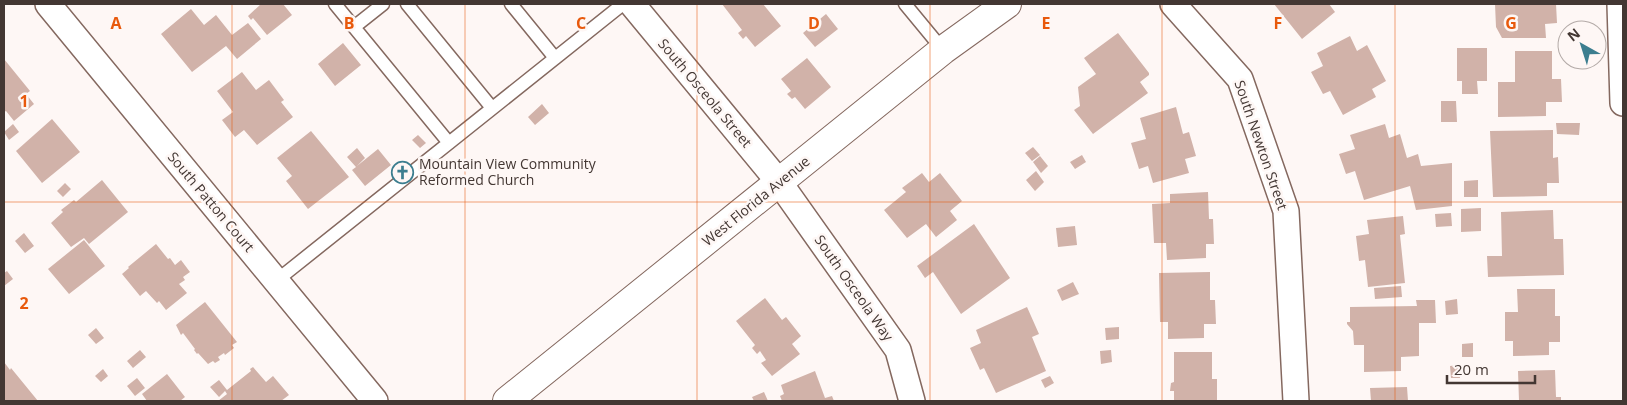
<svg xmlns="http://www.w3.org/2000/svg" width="1627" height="405" viewBox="0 0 1627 405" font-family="'Open Sans',sans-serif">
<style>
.building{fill:#d1b2a9}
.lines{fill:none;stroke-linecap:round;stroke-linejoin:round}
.lane-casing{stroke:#84685f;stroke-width:15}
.street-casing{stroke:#84685f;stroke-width:28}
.secondary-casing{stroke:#84685f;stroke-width:30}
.lane{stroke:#fff;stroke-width:12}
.street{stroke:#fff;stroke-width:25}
.secondary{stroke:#fff;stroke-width:28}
.grid{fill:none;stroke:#e8590c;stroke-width:1;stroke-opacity:0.55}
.labels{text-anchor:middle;stroke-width:5;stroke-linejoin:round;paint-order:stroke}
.street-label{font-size:14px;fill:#433733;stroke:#fef7f5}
.poi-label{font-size:14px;fill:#433733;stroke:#fef7f5;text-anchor:start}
.grid-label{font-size:16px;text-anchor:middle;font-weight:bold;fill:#e8590c;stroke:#fef7f5;stroke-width:5;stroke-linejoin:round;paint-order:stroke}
</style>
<rect width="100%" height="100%" fill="#fef7f5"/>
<path class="building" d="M261 4H283L292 15 267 35 253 18 251 20 248 16Z
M722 4H763L781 26 755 47 746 36 743 39 738 33 742 30Z
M1274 4H1329L1335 12 1302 39Z
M1495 4H1556L1557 23 1545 24 1546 38H1502L1496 27Z
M191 9 204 25 216 15 232 35 248 23 261 39 237 59 226 46 192 72 161 34Z
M826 14 838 29 815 47 803 33Z
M1118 33 1149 73V75L1140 82 1148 93 1093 134 1074 110 1080 106 1078 87 1096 74 1084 58Z
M1350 36 1357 51 1367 45 1386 81 1372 89 1376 97 1343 115 1330 91 1323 94 1311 72 1323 66 1317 53Z
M343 43 361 65 335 86 318 64Z
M1457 48H1487V81H1477L1478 94H1462V81H1457Z
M1515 51H1552V79H1561L1562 102H1546V116L1498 117V82H1515Z
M807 58 831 87 805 109 795 97 792 99 787 94 791 91 781 79Z
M4 59 30 91 26 94 34 104 14 121 6 111 4 112Z
M242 72 256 90 269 80 284 100 281 102 293 117 257 145 244 130 235 137 222 120 233 112 217 91Z
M1441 101H1456L1457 122H1441Z
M542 104 549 113 535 125 528 117Z
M1176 107 1183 134 1189 132 1196 156 1185 159 1189 173 1153 183 1148 166 1139 169 1131 143 1146 139 1140 118Z
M52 119 80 152 42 183 16 151Z
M1556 123H1580L1579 135 1557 134Z
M13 124 19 132 9 140 4 132Z
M1385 124 1389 138 1400 134 1407 158 1418 154 1421 166 1452 163V206L1416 210 1410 186 1364 200 1355 171 1346 174 1339 154 1355 149 1350 135Z
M1553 130V158L1558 157 1559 183H1547V196L1493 197 1490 131Z
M311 131 349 177 308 209 286 181 292 176 277 158Z
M418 135 426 143 420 148 412 140Z
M1033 147 1040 155 1032 161 1025 153Z
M357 148 365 158 357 166 378 149 391 165 365 186 352 170 356 167 347 157Z
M1082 155 1086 162 1075 169 1070 162Z
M1040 156 1048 166 1041 173 1033 162Z
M1036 171 1044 182 1035 191 1026 180Z
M922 173 929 182 940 173 962 201 950 211 957 220 936 237 926 224 907 238 884 210 906 192 902 188Z
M102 180 128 212 89 244 84 238 71 247 51 223 63 212 61 210 74 200 76 202Z
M1478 180V197H1464V181Z
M65 183 71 189 63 197 57 191Z
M1208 192 1209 219H1213L1214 244H1206V258L1167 260 1166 243H1154L1152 204 1170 203V194Z
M1481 208V231L1461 232V209Z
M1553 210 1554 239H1563L1564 275 1488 277 1487 256H1502L1501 212Z
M1451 213 1452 226 1436 227 1435 214Z
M1403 216 1405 234 1400 235 1405 283 1368 287 1365 260 1359 261 1356 236 1369 234 1367 220Z
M974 224 1010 278 961 314 933 272 925 278 917 266Z
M1075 226 1077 245 1058 247 1056 228Z
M24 233 34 246 25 253 15 241Z
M84 240 105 266 69 294 48 269Z
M156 244 168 259 170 258 175 265 181 260 190 272 183 277 185 280 179 284 187 293 166 310 159 301 157 303 146 291 140 296 122 274 129 268 128 267Z
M7 271 13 279 4 286V273Z
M1210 272V300H1215L1216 324H1204V338L1168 339V322H1160L1159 273Z
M1073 282 1079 294 1062 301 1057 290Z
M1401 286 1402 297 1375 299 1374 288Z
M1517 289H1555V316H1560V342H1549V355L1513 356V341H1505V312H1518Z
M765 298 782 320 786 317 801 336 792 344 800 354 772 376 761 363 766 360 760 351 757 354 752 348 755 345 736 321Z
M1457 299 1458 314 1446 315 1445 301Z
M1416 300H1435L1436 323H1419V356L1401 357V371L1364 372V345H1354L1353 331 1347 324V322H1350V307L1417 306Z
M205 302 237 342 232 345 234 348 225 355 224 353 218 357 220 360 215 363 213 361 208 364 198 353 197 354 194 350 195 349 183 333 181 335 176 325Z
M1027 307 1039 334 1032 337 1046 371 996 393 984 368 980 370 970 348 981 343 976 330Z
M1119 327V339L1106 340 1105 328Z
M96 328 104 338 96 344 88 335Z
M1473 343V357H1462V344Z
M140 350 146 357 133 368 127 361Z
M1111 350 1112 362 1101 364 1100 351Z
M1174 352H1212V379H1217V401H1174V391H1170L1171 383 1174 382Z
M4 362 10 370 11 368 38 401H4Z
M1459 365 1460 378H1451L1450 366Z
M253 367 266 382 273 376 289 395 281 401H218L227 394 225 391 219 397 210 387 219 380 227 390 251 371 250 369Z
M103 369 108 376 101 382 95 376Z
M1555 370 1556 397H1561V401H1519L1518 371Z
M815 371 825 398 832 396 834 401H782L780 396 784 394 781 385Z
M167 374 185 397 180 401H147L142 394Z
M1050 376 1054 383 1045 388 1041 380Z
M137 378 145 388 135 396 127 386Z
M1407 387 1408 401H1371L1370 388Z
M764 392 768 401H754L752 397Z"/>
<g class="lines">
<defs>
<path id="lane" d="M335 4 449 143
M407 4 492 108
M511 4 555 58
M905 4 943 50
M354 27 383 4
M276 281 623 4"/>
<path id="street" d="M48 4 375 401
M632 4 779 182 898 350 912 401
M1173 4 1240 79 1286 211 1296 401
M1620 4 1623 103"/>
<path id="secondary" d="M507 401 943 50 1007 4"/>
</defs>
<use href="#lane" class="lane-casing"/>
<use href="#street" class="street-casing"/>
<use href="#secondary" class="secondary-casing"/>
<use href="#lane" class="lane"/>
<use href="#street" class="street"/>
<use href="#secondary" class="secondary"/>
</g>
<path class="grid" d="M232 4V401M465 4V401M697 4V401M930 4V401M1162 4V401M1395 4V401M4 202H1623"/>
<defs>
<symbol id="church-ring" viewBox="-11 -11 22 22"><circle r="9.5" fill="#fef7f5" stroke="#3c7e8f" stroke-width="1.5"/><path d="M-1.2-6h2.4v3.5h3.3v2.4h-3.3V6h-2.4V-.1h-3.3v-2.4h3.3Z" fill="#3c7e8f"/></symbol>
</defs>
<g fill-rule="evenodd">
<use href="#church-ring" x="390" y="160" width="25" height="25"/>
</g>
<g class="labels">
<g class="street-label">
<text transform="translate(705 93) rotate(50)" y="5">South Osceola Street</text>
<text transform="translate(1261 145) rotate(71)" y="5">South Newton Street</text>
<text transform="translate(756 201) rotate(-39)" y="5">West Florida Avenue</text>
<text transform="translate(211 202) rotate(50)" y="5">South Patton Court</text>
<text transform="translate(854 288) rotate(55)" y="5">South Osceola Way</text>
</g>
<g class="poi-label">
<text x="419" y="169">Mountain View Community<tspan x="419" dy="16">Reformed Church</tspan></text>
</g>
</g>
<g class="grid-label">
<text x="116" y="29">A</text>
<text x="349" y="29">B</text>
<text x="581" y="29">C</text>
<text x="814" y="29">D</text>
<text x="1046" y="29">E</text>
<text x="1278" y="29">F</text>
<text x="1511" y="29">G</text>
<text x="24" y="107">1</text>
<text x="24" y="309">2</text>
</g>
<rect width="1627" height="405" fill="none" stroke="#433733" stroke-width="10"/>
<g transform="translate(1582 45) rotate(321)"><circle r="24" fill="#fef7f5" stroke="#b3aaa7"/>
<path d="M0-4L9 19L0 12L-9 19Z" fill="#3c7e8f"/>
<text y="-8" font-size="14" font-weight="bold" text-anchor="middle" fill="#433733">N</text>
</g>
<path d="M1447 375v8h88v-8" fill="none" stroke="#433733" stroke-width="2.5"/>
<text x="1454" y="375" font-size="15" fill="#433733" stroke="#fef7f5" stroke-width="4" paint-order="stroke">20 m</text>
</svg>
